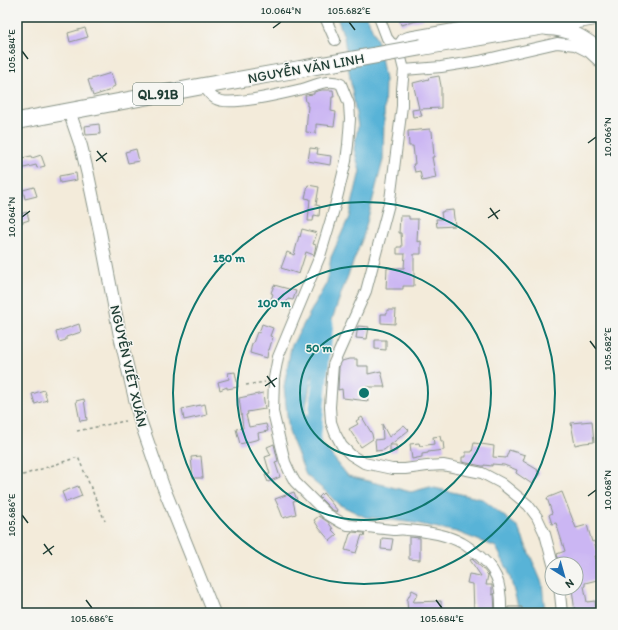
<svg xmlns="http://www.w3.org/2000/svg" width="618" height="630" viewBox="0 0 618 630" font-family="Itim,sans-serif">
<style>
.water{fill:#59b3d7;stroke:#3c7886}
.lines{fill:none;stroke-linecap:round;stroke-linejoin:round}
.river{stroke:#59b3d7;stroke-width:15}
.building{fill:#cbb6f3}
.minor-casing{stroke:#899487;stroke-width:12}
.tertiary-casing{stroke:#899487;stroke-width:14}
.secondary-casing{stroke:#899487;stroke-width:16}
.trunk-casing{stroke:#899487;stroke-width:18}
.path{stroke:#899487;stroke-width:1.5;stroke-dasharray:3 3;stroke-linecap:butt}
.minor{stroke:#fff;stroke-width:10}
.tertiary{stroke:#fff;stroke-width:12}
.secondary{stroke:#fff;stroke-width:14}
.trunk{stroke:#fff;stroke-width:16}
.trunk-bridge-casing{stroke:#899487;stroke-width:18;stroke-linecap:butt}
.trunk-bridge{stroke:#fff;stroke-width:16}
.ticks{fill:none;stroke:#1f3d34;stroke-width:1.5}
.ring{fill:none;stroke:#0f766e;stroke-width:2}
.labels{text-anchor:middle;stroke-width:3;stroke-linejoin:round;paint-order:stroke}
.shield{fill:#f6f6f2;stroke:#60746d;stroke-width:1}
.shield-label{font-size:13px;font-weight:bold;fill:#1f3d34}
.street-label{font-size:14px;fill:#1f3d34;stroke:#f6f6f2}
.centre{fill:#0f766e;stroke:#f6f6f2;stroke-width:2}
.ring-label{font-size:12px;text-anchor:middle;font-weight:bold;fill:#0f766e;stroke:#f6f6f2;stroke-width:3;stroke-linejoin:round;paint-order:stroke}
.neatline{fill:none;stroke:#1f3d34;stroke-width:1.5}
.ticks-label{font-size:10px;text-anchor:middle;fill:#1f3d34}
</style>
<rect width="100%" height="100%" fill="#f6f6f2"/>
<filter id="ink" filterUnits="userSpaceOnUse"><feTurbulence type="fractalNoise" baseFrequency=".025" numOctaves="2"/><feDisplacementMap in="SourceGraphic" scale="8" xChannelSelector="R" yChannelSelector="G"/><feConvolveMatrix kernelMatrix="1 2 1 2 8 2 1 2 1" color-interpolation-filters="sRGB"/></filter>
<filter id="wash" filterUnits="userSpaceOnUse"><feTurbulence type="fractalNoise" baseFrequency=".012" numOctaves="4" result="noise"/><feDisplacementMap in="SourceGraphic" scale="16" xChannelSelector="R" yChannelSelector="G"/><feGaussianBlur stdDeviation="0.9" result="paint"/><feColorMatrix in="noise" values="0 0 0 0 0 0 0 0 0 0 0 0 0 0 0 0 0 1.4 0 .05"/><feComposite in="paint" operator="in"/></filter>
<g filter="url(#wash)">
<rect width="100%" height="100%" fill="#f3ebda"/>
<path class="water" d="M337 17H367L379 45 385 80 383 160 363 237 342 291 311 380 305 412 317 437 348 476 411 492 430 487 482 499 518 527 542 583 545 613H518V606L508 570 496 547 457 532 415 523 365 517 338 504 325 491 306 475 289 432 284 387 291 347 327 282 331 257 349 217 360 171 354 149 358 126 350 78 344 37Z"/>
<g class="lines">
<path class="river" d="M312 451 326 324"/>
</g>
<g id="blocks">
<path class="building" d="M399 17H423L424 19 401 25Z
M85 28 88 37 70 42 68 33Z
M111 73 115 86 111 88V90L93 96 88 80Z
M439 76 441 86V108L420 109 422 116 413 117 412 110 419 109 413 83 429 79 428 78Z
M322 90H333L334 97H332L331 111 336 112 334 126 316 124V133L306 132 308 106H307V102H306L305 95 314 94V92Z
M99 124 100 134 86 135 85 126Z
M430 129V131H432L434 157H432L436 178 422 181 420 171 415 172 413 164H415L413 146H409L408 131Z
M310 148 318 149 317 154 331 156 330 165 308 161Z
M136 149 139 161 128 163 125 152Z
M41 155 45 166 37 168 36 165 20 169 18 159 31 156 32 158Z
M76 173 77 180 60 183 59 176Z
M308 185 319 187 316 205 320 206 319 216 314 215 313 221H308L310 199 305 198Z
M34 187 37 196 25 199 23 190Z
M453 210 455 226 437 227 436 219H442L441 212H443V211Z
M27 212 29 220 17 224V215Z
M400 216H409V219H418L417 242 421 241V254H414V286H403V289H386L387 268H404L405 254H397V247H402L401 233H399Z
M302 229 317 233 313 244 316 245 314 255 306 252 299 274 281 268 287 252 294 255 299 236 300 237Z
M274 285 296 291 293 300 288 299 286 304 271 299 273 294 271 293Z
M387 310H396L395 324 381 323V314H387Z
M79 324 81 332 66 337V340L59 342 56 332Z
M262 324 273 328 270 336 273 337 269 350H268L267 358 250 353 252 343H253L257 332 259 333Z
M358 326 369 327 367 339 356 338Z
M375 340H386V350L375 349Z
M349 359H357V366H368V374L381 371 385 387H366L368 401 343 398 342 389 338 390 339 367 342 361Z
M235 372 238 387 227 389V387L220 390 218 382 229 379 228 373Z
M44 390 47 400 35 404 32 394Z
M263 393 265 409 247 412 248 414 246 415 249 427 266 424 268 431 258 433 259 439 240 444 236 429 243 428 239 398Z
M84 399 87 420 80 421 76 401Z
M205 404 207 415 184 420 182 409Z
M362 417 372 434 373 439 361 447 349 429 358 424 356 421Z
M592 421 594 442 584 443 575 445 571 423Z
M382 424 389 437 404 425 409 430 390 445H396L397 451 390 452V445L384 450 376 451 375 440 383 439Z
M440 436 441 441H443L444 450 428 452V453L422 454V457L412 459 410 444 419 443 420 446 434 444 433 437Z
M474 443 494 446 493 457 506 458 509 450 525 455 523 461 538 470 537 471 540 473 532 484 516 473 517 470 504 465 492 464V466L484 465V466H482L462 462V457H466V452H472Z
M274 444 278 461 275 462 280 477 268 482 265 475 270 474 265 457 271 455 267 447Z
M201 456 203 478H193L191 457Z
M78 486 82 496 66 502 62 492Z
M294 492 297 500 293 501 296 514 283 518 280 510 275 499Z
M562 492 576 528 587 525 592 542 594 541 598 555 595 556 598 571 601 570V579L585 583V586H584L587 602 595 601 596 611 575 612 572 589 576 588V564H559L557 554 565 551 556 523 552 524 549 515 552 513 547 498Z
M323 493 338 511 337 512 331 509 319 497Z
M319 516 328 522 333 529 332 530 337 535 330 541 319 528 314 520Z
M352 532 365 533 364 536 362 535 356 553 345 550 350 534H351Z
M409 537 420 538V560L409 559Z
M382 538 393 539 391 550 381 549Z
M472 559 482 568 488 575 486 585H492V595L494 594 495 613H474L473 584 467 583 469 574 481 576 470 560Z
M412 590 418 593 413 602 441 601V611L408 613 407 600Z
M508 607H522V613H508Z"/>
</g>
</g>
<g filter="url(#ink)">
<use href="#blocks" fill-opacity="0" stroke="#899487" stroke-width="1"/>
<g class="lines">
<defs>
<path id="minor" d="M325 17 335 40
M379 17 387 38 391 43 398 46
M548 17 477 25 408 37 403 39 398 46 404 70 402 89V106L390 200 366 291 333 365 330 407 331 422 335 433 342 446 351 455 364 463 392 469H405L427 466 443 465 482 473 501 483 528 505 537 517 545 534 553 564
M404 70 441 67 479 61 557 43 575 45 589 52 601 63
M203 86C207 90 211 97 216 99 229 107 285 93 302 89 313 86 329 78 341 84L349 104 350 119 348 145 346 161 335 206 320 256 278 357 274 378 273 412 285 462 290 473 295 482 327 514 342 523 348 525C364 526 379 529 394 530 398 530 402 529 406 530 424 531 446 534 462 543 466 545 469 548 472 550 497 568 502 583 501 613
M559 588 560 594 562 613"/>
<path id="tertiary" d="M69 111 81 146 88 175 100 232 120 336 140 420 163 486 214 613"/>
<path id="secondary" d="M547 28C571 29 582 37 601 51"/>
<path id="trunk" d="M422 47 539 27 595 17
M17 121 203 86 300 69"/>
</defs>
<use href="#minor" class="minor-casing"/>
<use href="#tertiary" class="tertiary-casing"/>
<use href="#secondary" class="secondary-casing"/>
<use href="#trunk" class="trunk-casing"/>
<path class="path" d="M246 385 265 382
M77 431 125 421
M17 477 78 457 105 521"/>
<use href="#minor" class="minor"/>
<use href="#tertiary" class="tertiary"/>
<use href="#secondary" class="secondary"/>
<use href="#trunk" class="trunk"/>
<defs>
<path id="trunk-bridge" d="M300 69 422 47"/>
</defs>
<use href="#trunk-bridge" class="trunk-bridge-casing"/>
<use href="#trunk-bridge" class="trunk-bridge"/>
</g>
</g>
<path class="ticks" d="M349 22 355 30M273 28 281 22M22 51 28 59M588 143 596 137M97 151 106 162M96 161 107 153M490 208 498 219M22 217 30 211M488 218 500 210M590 341 596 349M267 376 275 387M265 386 277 378M588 496 596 490M22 515 28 523M44 544 52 555M43 554 54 546M86 600 92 608M436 600 442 608"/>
<g class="ring">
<circle cx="364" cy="393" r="64"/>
<circle cx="364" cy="393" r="127"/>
<circle cx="364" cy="393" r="191"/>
</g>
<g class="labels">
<rect class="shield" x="133" y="83" width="50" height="22" rx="3"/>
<g class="shield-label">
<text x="158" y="99">QL.91B</text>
</g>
<g class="street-label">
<text transform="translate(306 68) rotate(-10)" y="5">NGUYỄN VĂN LINH</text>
<text transform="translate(129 366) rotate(77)" y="5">NGUYỄN VIẾT XUÂN</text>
</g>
</g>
<circle cx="364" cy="393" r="6" class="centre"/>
<g class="ring-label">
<text x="229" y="262">150 m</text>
<text x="274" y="307">100 m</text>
<text x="319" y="352">50 m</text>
</g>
<rect width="618" height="630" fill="none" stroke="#f6f6f2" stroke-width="44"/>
<g transform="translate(564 576) rotate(143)"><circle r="19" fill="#f6f6f2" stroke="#a0aca6"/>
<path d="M0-3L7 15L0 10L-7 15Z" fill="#1f6fb2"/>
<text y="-6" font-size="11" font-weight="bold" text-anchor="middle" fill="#1f3d34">N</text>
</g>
<rect x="22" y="22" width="574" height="586" class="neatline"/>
<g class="ticks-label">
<text x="281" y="14">10.064°N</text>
<text x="349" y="14">105.682°E</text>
<text transform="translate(11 51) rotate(-90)" y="4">105.684°E</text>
<text transform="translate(607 137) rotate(-90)" y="4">10.066°N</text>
<text transform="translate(11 217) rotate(-90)" y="4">10.064°N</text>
<text transform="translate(607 349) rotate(-90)" y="4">105.682°E</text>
<text transform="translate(607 490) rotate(-90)" y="4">10.068°N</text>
<text transform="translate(11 515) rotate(-90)" y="4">105.686°E</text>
<text x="92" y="622">105.686°E</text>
<text x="442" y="622">105.684°E</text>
</g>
</svg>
